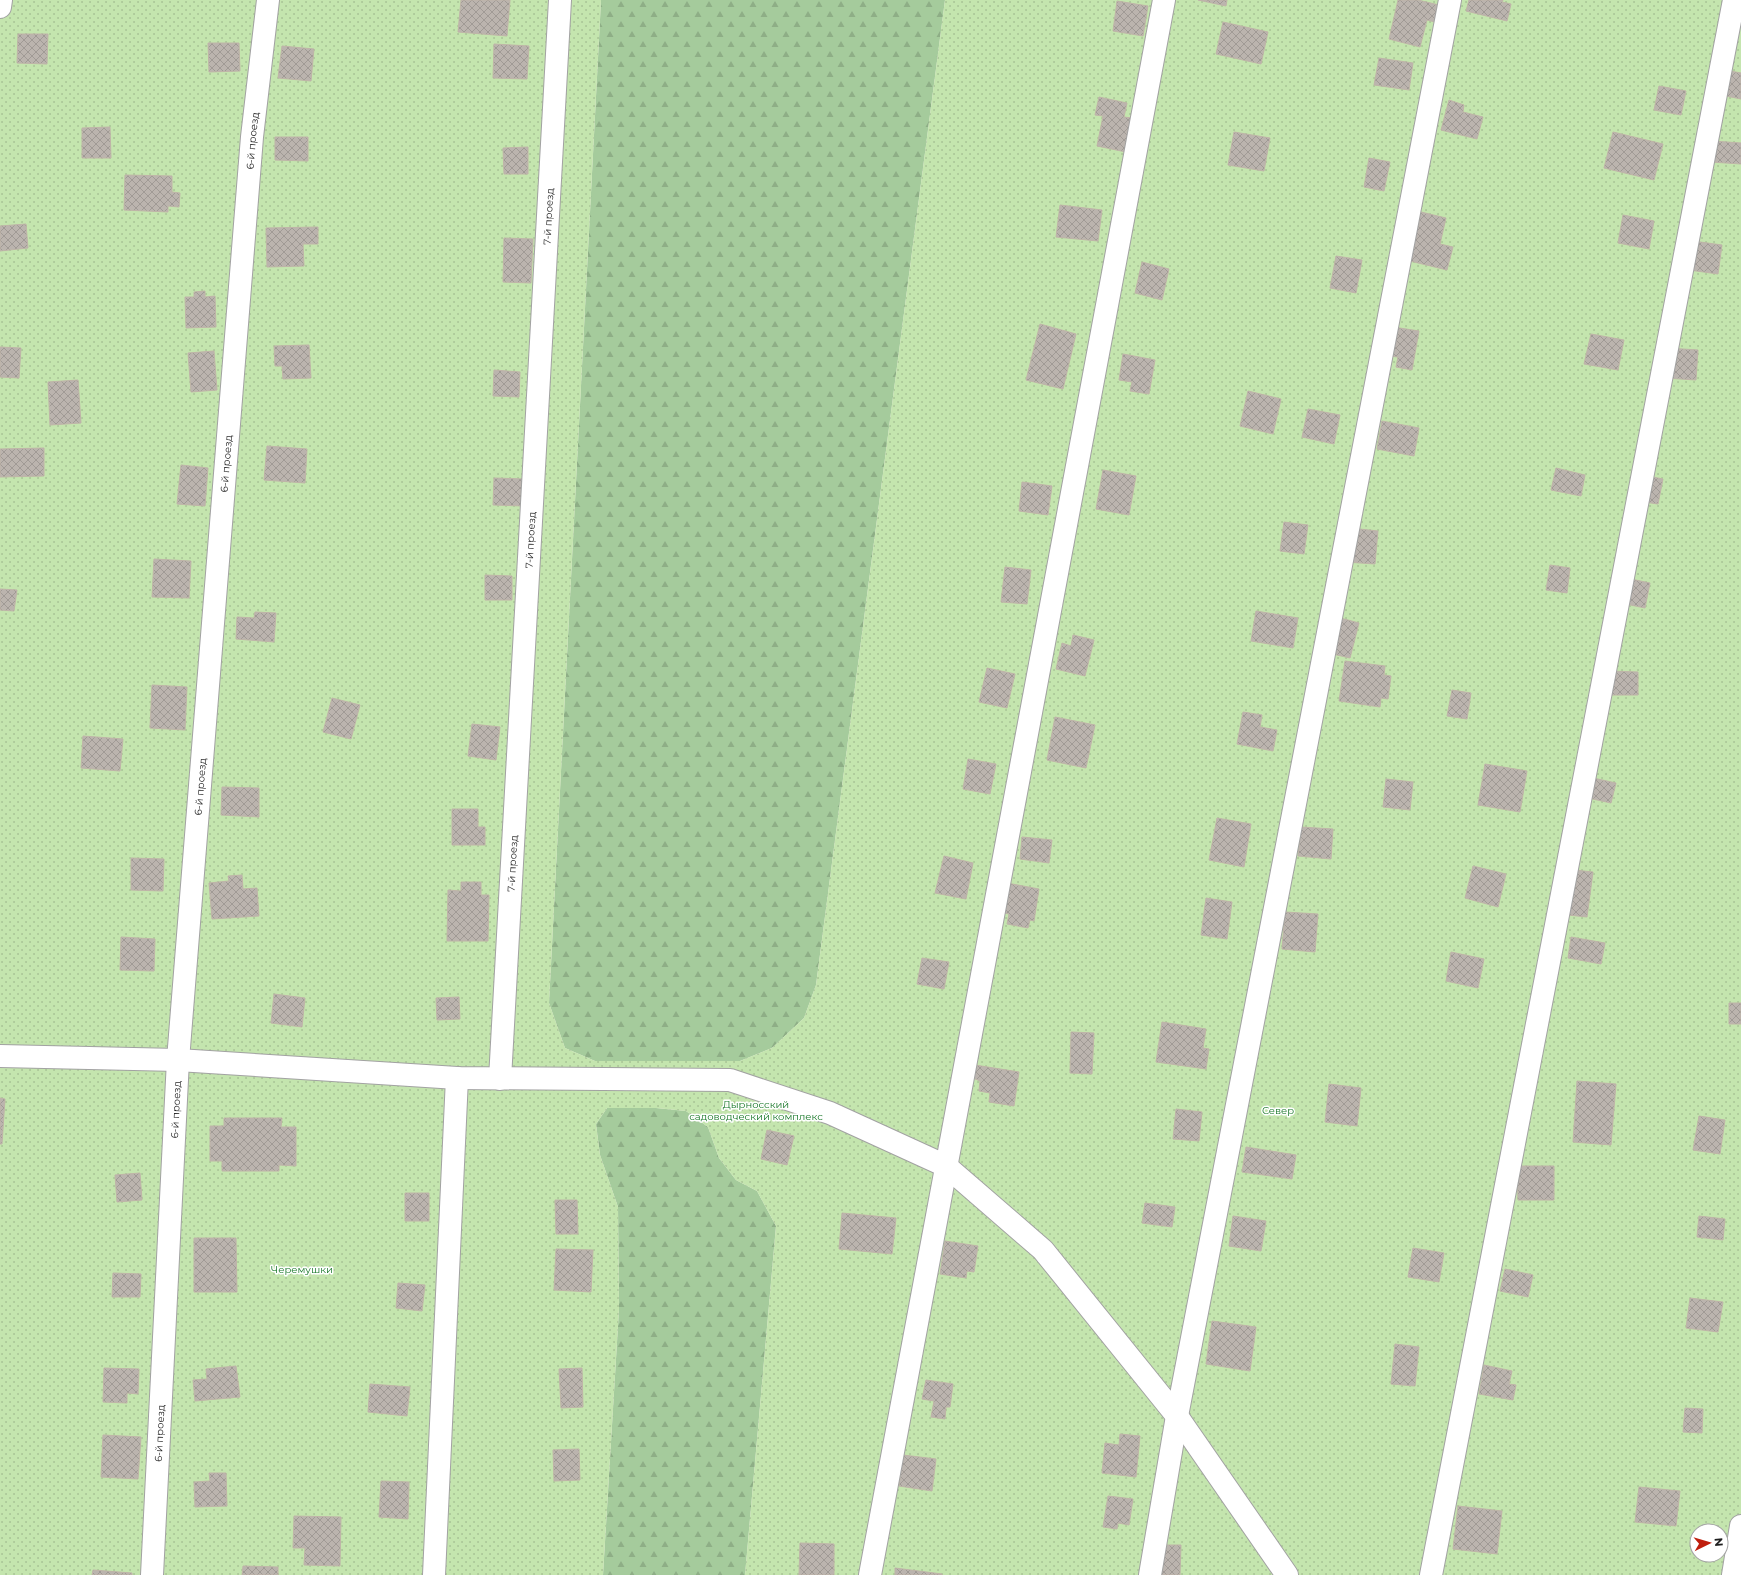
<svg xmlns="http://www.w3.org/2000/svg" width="1741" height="1575" viewBox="0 0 1741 1575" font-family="Montserrat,sans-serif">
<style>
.forest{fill:url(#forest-firs)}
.garden{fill:url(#garden-dots);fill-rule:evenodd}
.building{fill:url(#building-cross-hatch);stroke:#bfb4a8}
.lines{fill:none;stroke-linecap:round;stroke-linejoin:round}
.minor-casing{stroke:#a2a2a2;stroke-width:24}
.minor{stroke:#fff;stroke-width:22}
.labels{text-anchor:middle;stroke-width:3;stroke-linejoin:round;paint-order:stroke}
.street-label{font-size:10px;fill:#1e1e1e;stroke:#fff}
.park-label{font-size:10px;fill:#137524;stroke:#fff}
</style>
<defs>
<pattern id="forest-firs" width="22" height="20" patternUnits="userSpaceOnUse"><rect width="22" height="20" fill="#a5cb9c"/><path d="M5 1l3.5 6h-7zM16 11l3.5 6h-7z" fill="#8eae86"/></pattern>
<pattern id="garden-dots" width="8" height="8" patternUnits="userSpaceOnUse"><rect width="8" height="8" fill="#c4e5ae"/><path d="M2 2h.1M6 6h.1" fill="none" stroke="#a8c495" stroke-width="1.8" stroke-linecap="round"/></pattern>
<pattern id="building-cross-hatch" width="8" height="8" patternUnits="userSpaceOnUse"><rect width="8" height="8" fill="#bbb4ae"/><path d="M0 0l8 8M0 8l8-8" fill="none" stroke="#a09a95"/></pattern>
</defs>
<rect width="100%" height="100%" fill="#eeece5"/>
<path class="forest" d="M601 0H945L816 985 804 1018 772 1048 740 1061H595L565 1048 549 1003Z
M607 1108H656L686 1111 708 1127 719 1158 736 1180 757 1191 776 1226 745 1575H603L619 1309 618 1207 600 1155 596 1124Z"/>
<path class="garden" d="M0 0H601L549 1003 565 1048 595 1061H740L772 1048 804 1018 816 985 945 0H1741V1575H745L776 1226 757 1191 736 1180 719 1158 708 1127 686 1111 656 1108H607L596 1124 600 1155 618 1207 619 1309 603 1575H0ZM1697 1531H1721V1555H1697Z"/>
<path class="building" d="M461 0H510L507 36 458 32Z
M1198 0H1227L1226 6Z
M1398 0H1418L1439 5 1435 22 1427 20 1420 47 1389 39Z
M1469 0H1503L1502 2 1511 4 1507 21 1466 11Z
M1117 1 1148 6 1143 36 1113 31Z
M1223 22 1268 32 1261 64 1216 54Z
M18 34H48L47 64 17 63Z
M208 43H239L240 71 209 72Z
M494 44 529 46 527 79 493 78Z
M282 46 314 49 311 81 278 78Z
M1379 58 1413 63 1409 90 1374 85Z
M1725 70 1741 73V99L1721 95Z
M1659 86 1686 91 1681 115 1654 110Z
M1099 97 1127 103 1124 117 1132 118 1126 152 1097 146 1103 116 1095 115Z
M1449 100 1464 105 1463 112 1483 117 1477 139 1441 130Z
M110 127 111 158H82V128Z
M1234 132 1270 138 1264 171 1228 165Z
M1613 132 1663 144 1654 180 1604 168Z
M275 137H308V161L275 160Z
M1713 141 1741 143V164L1711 162Z
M528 147V174H504L503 148Z
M1369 158 1390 162 1384 191 1364 187Z
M125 175 172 176V192L180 193 179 207 168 206V212L124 210Z
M1060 205 1102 210 1098 241 1056 237Z
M1421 212 1446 218 1440 244 1453 247 1447 270 1410 261Z
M1623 215 1654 221 1649 249 1618 243Z
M26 224 28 248 0 251V226Z
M318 227V244H303L304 266 267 267 266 228Z
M504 238 533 239 531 283 503 282Z
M1693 241 1722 245 1718 274 1689 270Z
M1336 256 1362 260 1356 293 1330 288Z
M1142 262 1169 269 1162 300 1135 293Z
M205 291V297L215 296 216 327 186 328 185 297H194V292Z
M1040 324 1076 334 1063 389 1026 380Z
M1393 327 1419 331 1412 370 1396 367 1398 357 1389 356Z
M1591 334 1624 340 1618 370 1584 364Z
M309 345 311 378 283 379 282 366H275L274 346Z
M0 347 21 348 19 378 0 377Z
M1667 348 1698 350 1696 380 1665 378Z
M214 351 217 390 191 392 188 353Z
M1123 354 1155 360 1149 394 1130 391 1132 382 1119 380Z
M494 370 520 372 519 397 493 396Z
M78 380 81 423 50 425 48 382Z
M1248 391 1281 399 1273 434 1240 426Z
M1308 409 1340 415 1334 444 1302 437Z
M1382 421 1419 428 1414 456 1377 449Z
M267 446 307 449 305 483 264 480Z
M44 448V476L0 477V449Z
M181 465 208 468 205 506 177 504Z
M1556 468 1585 475 1581 496 1551 490Z
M1103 470 1136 476 1129 515 1096 509Z
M1642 475 1663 479 1658 504 1637 501Z
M494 478 525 479 523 506 493 505Z
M1022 482 1052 486 1048 515 1019 511Z
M1284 522 1308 525 1304 554 1280 551Z
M1350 528 1378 531 1375 564 1346 562Z
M154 559 191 561 189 598 152 597Z
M1550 565 1570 568 1567 593 1546 590Z
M1005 567 1031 570 1027 604 1001 602Z
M485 575 512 576V600H485Z
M1626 578 1650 583 1645 608 1621 603Z
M0 589 17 590 14 611 0 610Z
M1256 611 1298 618 1293 648 1251 641Z
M255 612 276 613 274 642 236 639 237 617 254 618Z
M1333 616 1359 623 1350 658 1324 652Z
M1073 635 1094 640 1085 676 1056 669 1062 643 1071 646Z
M1345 661 1385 666 1384 675 1391 676 1388 699 1381 698 1380 707 1339 701Z
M987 668 1015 674 1007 708 979 702Z
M1609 671 1638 672V695H1608Z
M152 685 187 687 185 730 150 728Z
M1452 690 1471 693 1467 719 1447 716Z
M332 698 360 705 351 739 323 732Z
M1243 712 1262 715 1260 727 1277 730 1273 751 1237 744Z
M1055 717 1095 725 1086 768 1047 760Z
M472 724 500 727 496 760 468 756Z
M83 736 123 739 120 771 81 768Z
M968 759 996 764 990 794 963 789Z
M1485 764 1527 771 1520 812 1478 805Z
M1584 776 1616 783 1611 803 1579 796Z
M1386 779 1413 782 1410 810 1383 807Z
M222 787 259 788V817L221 815Z
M452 809H478V827H485V845H452Z
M1217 818 1251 824 1244 867 1209 860Z
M1301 827 1333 829 1331 859 1298 856Z
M1022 837 1052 840 1049 863 1020 859Z
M944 856 973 863 966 899 935 893Z
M131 858 164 859 163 891 131 890Z
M1473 866 1506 874 1498 907 1465 898Z
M1565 869 1593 872 1587 917 1568 915Z
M242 875 243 889 257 888 259 916 212 919 209 883 229 881 228 876Z
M461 882H481V895H489L488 941H447L448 890 461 891Z
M1007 883 1039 889 1034 921 1030 920 1028 928 1007 924 1009 914 1001 912Z
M1206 898 1232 902 1227 939 1201 935Z
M1285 912 1318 914 1315 952 1282 949Z
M121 937 155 939 154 971 120 970Z
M1571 937 1605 943 1601 964 1568 958Z
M1451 952 1484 959 1478 988 1446 981Z
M922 958 949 962 944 989 917 984Z
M274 994 305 998 302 1027 271 1023Z
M459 997 460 1019 437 1020 436 998Z
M1729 1003H1741V1024H1729Z
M1162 1022 1206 1029 1203 1048 1209 1049 1206 1069 1156 1062Z
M1071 1032 1094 1033 1092 1074 1070 1073Z
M975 1065 1019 1072 1014 1106 989 1102 990 1093 979 1091 980 1081 973 1078Z
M1577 1081 1616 1084 1611 1145 1573 1142Z
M1329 1084 1361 1088 1357 1126 1325 1122Z
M0 1098 5 1099 2 1144H0Z
M1176 1109 1202 1112 1199 1141 1173 1139Z
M1699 1116 1725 1120 1720 1154 1693 1150Z
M224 1118H282L281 1127H296V1166L279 1165V1171H222V1161H210V1126H224Z
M767 1130 794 1136 787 1165 761 1159Z
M1246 1147 1296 1155 1292 1179 1242 1172Z
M1517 1166H1554V1200H1518Z
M140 1173 142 1200 117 1202 115 1175Z
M405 1193H429V1221H405Z
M555 1200H577L578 1234H556Z
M1145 1203 1175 1207 1172 1227 1142 1223Z
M842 1213 896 1218 892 1254 839 1249Z
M1233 1216 1266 1221 1261 1251 1229 1246Z
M1699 1216 1725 1219 1723 1240 1697 1237Z
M194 1238H236L237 1292H194Z
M945 1241 978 1246 974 1272 967 1271 966 1278 940 1274Z
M1413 1248 1444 1253 1439 1282 1408 1277Z
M556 1249 593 1250 591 1292 554 1290Z
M1505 1269 1533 1275 1528 1297 1500 1291Z
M113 1273 141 1274 140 1297H112Z
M398 1283 425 1285 422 1311 396 1308Z
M1690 1298 1723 1302 1718 1332 1686 1328Z
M1212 1321 1256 1327 1250 1371 1206 1364Z
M1395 1344 1419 1347 1415 1386 1391 1384Z
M1484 1365 1512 1371 1509 1384 1516 1385 1513 1400 1479 1394Z
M236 1366 240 1397 195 1401 193 1380 207 1379 206 1369Z
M104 1368 139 1369 138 1394 127 1393V1403L103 1402Z
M582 1368 583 1407 561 1408 559 1369Z
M926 1380 953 1384 950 1407H946L945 1419 931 1417 934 1401 922 1399Z
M370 1384 410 1387 407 1416 368 1412Z
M1685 1408 1703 1409 1702 1433 1683 1432Z
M1120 1434 1140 1436 1136 1477 1102 1473 1105 1443 1119 1445Z
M103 1435 141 1437 138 1479 101 1477Z
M579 1449 580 1480 554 1481 553 1450Z
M903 1455 936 1459 932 1491 899 1486Z
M209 1473H226L227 1506 195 1507 194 1482 210 1481Z
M381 1481 409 1482 408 1519 379 1517Z
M1639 1487 1680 1491 1676 1526 1635 1522Z
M1108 1496 1133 1499 1129 1525 1118 1523 1117 1529 1103 1527Z
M1458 1506 1502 1511 1497 1554 1453 1549Z
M294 1516 341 1517 340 1566 304 1565 305 1548H293Z
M800 1543 834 1544V1575H799Z
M1161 1545H1181L1180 1575H1160Z
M243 1566 278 1567V1575H242Z
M895 1568 942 1574V1575H895Z
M93 1570 132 1573V1575H92Z"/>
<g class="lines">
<defs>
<g id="minor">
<path d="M0 7 1 0"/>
<path d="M0 1056 178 1060 457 1078 730 1080 830 1113 946 1166 1043 1250 1177 1416 1287 1575"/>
<path id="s1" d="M500 1079 560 0"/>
<path id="s2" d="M152 1575 178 1060 252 137 268 0"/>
<path d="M434 1575 457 1078"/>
<path d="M870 1575 1164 0"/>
<path d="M1150 1575 1177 1416 1450 0"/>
<path d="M1431 1575 1734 0"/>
<path d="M1733 1575 1741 1526"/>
</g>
</defs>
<use href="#minor" class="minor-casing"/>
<use href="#minor" class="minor"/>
</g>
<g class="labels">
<g class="street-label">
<text dy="4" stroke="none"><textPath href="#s2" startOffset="1438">6-й проезд</textPath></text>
<text dy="4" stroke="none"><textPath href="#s1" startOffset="864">7-й проезд</textPath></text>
<text dy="4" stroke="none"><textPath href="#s2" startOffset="1114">6-й проезд</textPath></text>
<text dy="4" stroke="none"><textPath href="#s1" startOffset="540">7-й проезд</textPath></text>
<text dy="4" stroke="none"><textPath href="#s2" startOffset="790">6-й проезд</textPath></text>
<text dy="4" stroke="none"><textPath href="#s1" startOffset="216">7-й проезд</textPath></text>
<text dy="4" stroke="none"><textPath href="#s2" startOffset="466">6-й проезд</textPath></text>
<text dy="4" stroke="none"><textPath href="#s2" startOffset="142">6-й проезд</textPath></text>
</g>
<g class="park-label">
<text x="756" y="1108">Дырносский<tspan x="756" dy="12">садоводческий комплекс</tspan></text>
<text x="1278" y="1114">Север</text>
<text x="302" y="1273">Черемушки</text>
</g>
</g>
<g transform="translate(1709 1543) rotate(85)"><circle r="19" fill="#ffffff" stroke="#a5a5a5"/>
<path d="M0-3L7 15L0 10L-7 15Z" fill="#bf1e0d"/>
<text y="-6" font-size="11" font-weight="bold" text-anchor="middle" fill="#1e1e1e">N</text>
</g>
</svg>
